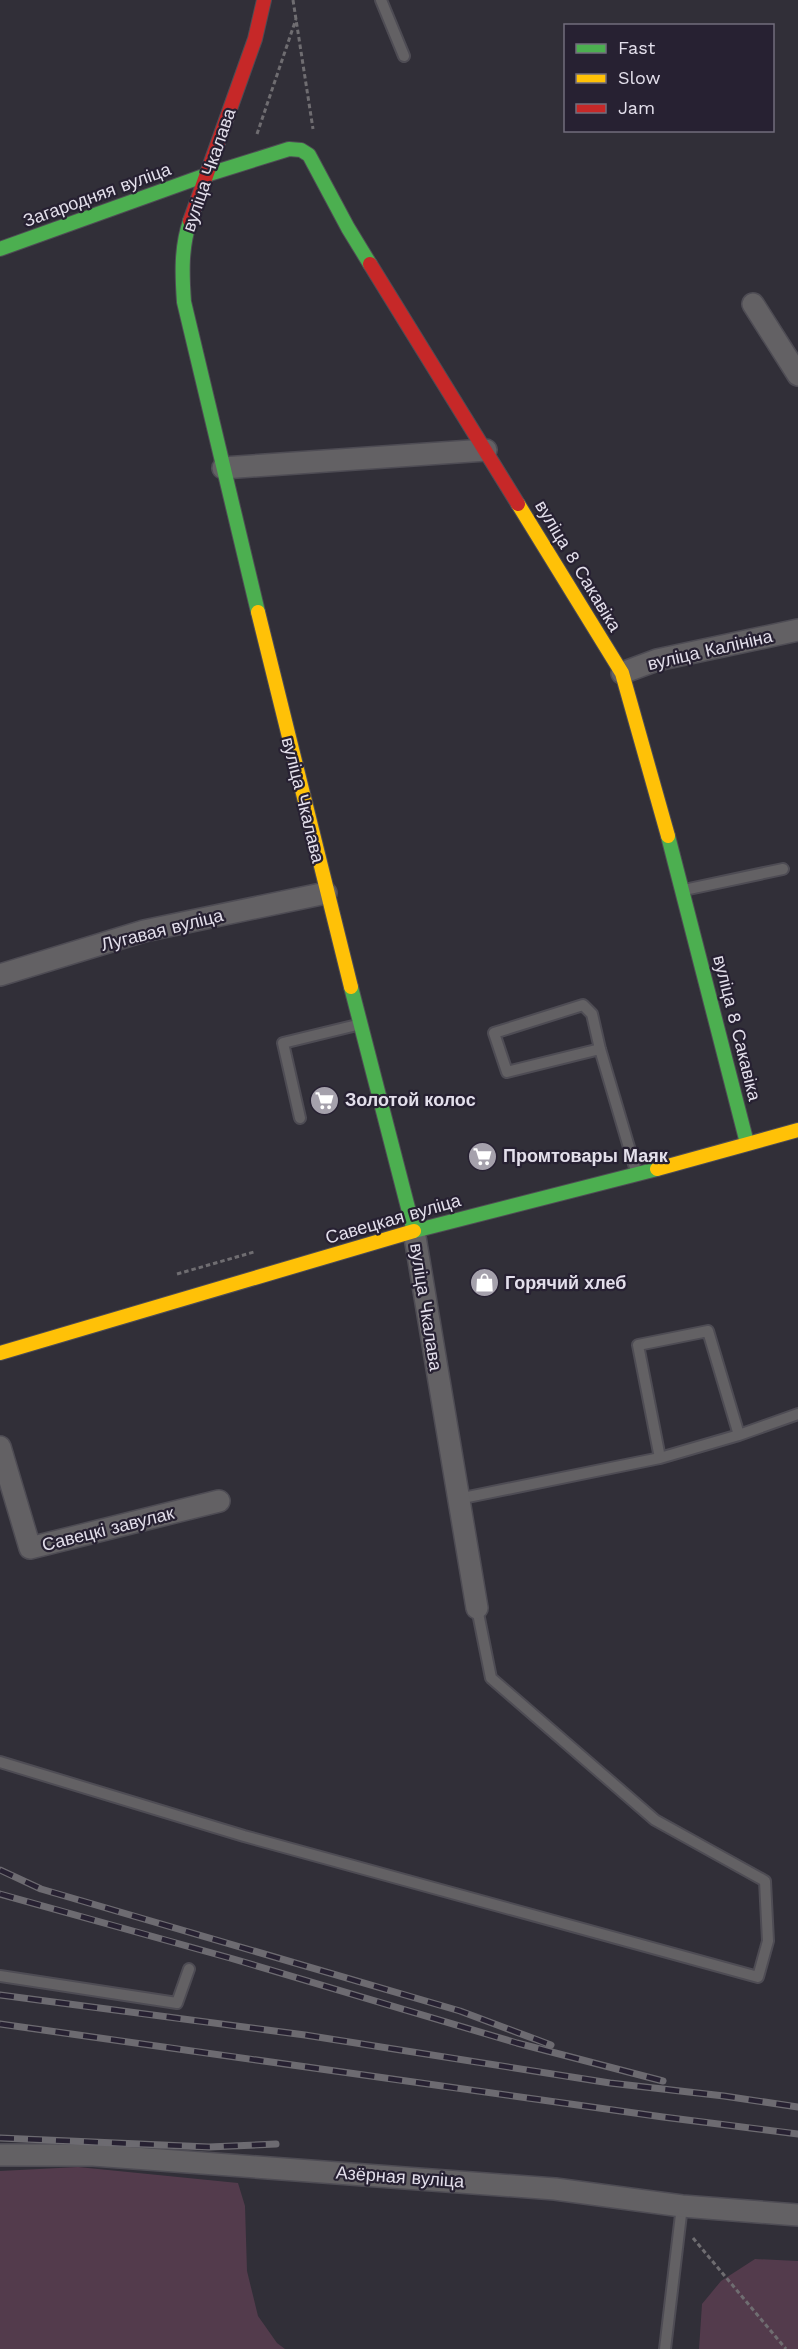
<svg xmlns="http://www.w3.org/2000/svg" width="798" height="2349" viewBox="0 0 798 2349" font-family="'Work Sans',sans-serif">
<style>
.green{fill:#533b4c}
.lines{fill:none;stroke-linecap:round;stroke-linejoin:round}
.lane-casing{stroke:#4e4c54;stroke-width:14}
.street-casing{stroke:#4e4c54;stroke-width:24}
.fast-casing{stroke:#4e4c54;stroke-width:16}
.slow-casing{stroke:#4e4c54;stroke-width:16}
.jam-casing{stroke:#4e4c54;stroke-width:16}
.path{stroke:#6f6d71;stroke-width:3;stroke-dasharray:4.5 3;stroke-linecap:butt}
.lane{stroke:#636164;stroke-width:10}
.street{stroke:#636164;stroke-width:21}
.fast{stroke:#4caf50;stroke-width:14}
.slow{stroke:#ffc107;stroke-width:14}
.jam{stroke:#c62828;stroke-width:14}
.rail-casing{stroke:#6d6b71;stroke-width:7}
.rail{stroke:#272132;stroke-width:4.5;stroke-dasharray:14;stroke-linecap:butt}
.labels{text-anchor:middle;stroke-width:4.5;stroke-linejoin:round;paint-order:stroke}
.street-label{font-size:18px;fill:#e3dfeb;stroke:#272132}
.poi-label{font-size:18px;font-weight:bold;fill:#e3dfeb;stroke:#272132;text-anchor:start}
</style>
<rect width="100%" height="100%" fill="#312f38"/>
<path class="green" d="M78 2167 238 2183 245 2206 247 2271 258 2316 277 2343 285 2349H0V2171Z
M755 2259 798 2261V2349H699L702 2304 721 2281Z"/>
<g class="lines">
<defs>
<path id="lane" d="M381 0 404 56
M684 890 783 869
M600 1049 507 1072 494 1033 583 1005 592 1014 600 1049 636 1171
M300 1118 283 1043 357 1025
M660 1458 739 1435
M458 1499 660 1458 638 1345 708 1331 739 1435 798 1414
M0 1762 244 1836 758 1977 768 1941 765 1881 655 1820 491 1678 477 1608
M0 1976 177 2003 189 1969
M665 2349 682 2206"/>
<path id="street" d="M753 304 798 375
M223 468 486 450
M622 673 657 660 798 630
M0 975 144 931 326 893
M414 1231 477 1608
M0 1447 30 1548 219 1501
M0 2155H93L555 2189 682 2206 798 2215"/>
<path id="fast" d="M190 221C181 247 182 274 184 302L258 612
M0 249 206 175 289 149 301 150 309 155 348 228 370 264
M668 836 747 1143
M351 987 414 1231 657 1169"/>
<path id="slow" d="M518 504 622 673 668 836
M258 612 351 987
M657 1169 798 1130
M0 1353 414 1231"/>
<path id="jam" d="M190 221 255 39 264 0
M370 264 518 504"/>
</defs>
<use href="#lane" class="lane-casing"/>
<use href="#street" class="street-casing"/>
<use href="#fast" class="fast-casing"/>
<use href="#slow" class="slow-casing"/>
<use href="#jam" class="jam-casing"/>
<path class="path" d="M293 0 313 129
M257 134 296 19
M177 1274 254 1252
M693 2238 786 2349"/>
<use href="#lane" class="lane"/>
<use href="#street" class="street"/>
<use href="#fast" class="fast"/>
<use href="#slow" class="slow"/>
<use href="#jam" class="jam"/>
<defs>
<path id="rail" d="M0 1870 41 1889 460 2011 551 2045
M0 1894 230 1958 517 2043 663 2081
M0 1995 305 2035 610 2083 724 2096 798 2107
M0 2024 663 2117 798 2134
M0 2138 209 2147 276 2144"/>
</defs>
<use href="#rail" class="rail-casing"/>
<use href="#rail" class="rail"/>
</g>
<defs>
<symbol id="supermarket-disc" viewBox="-11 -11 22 22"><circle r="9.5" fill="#a5a1ac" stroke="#272132"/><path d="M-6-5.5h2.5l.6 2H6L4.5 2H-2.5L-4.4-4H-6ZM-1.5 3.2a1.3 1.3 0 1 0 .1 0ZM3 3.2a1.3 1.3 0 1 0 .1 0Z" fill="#fff"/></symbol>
<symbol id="shop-disc" viewBox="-11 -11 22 22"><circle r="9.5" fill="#a5a1ac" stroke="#272132"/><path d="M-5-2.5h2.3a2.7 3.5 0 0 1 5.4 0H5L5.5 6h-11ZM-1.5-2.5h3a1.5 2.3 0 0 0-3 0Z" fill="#fff"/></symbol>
</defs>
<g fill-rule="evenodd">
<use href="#supermarket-disc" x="308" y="1084" width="33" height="33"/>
<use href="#supermarket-disc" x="466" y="1140" width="33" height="33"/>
<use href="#shop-disc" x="468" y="1266" width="33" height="33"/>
</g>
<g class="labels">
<g class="street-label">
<text transform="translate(209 170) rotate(-71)" y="6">вуліца Чкалава</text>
<text transform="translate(97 195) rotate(-20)" y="6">Загародняя вуліца</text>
<text transform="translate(578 566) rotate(59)" y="6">вуліца 8 Сакавіка</text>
<text transform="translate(710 650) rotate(-13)" y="6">вуліца Калініна</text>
<text transform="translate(303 800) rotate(76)" y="6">вуліца Чкалава</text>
<text transform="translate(162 930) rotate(-14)" y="6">Лугавая вуліца</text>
<text transform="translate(737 1028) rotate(76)" y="6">вуліца 8 Сакавіка</text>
<text transform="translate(393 1219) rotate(-16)" y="6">Савецкая вуліца</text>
<text transform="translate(426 1307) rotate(81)" y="6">вуліца Чкалава</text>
<text transform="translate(108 1529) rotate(-14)" y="6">Савецкі завулак</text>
<text transform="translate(400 2177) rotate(4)" y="6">Азёрная вуліца</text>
</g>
<g class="poi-label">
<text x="345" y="1106">Золотой колос</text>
<text x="503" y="1162">Промтовары Маяк</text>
<text x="505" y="1289">Горячий хлеб</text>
</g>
</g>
<rect x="564" y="24" width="210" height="108" fill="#272132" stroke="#726d7c" stroke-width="1.5"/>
<rect x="576" y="44" width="30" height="9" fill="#4caf50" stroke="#726d7c" stroke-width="1.5"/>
<text x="618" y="54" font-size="18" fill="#e3dfeb">Fast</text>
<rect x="576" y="74" width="30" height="9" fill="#ffc107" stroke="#726d7c" stroke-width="1.5"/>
<text x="618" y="84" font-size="18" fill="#e3dfeb">Slow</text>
<rect x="576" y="104" width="30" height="9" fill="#c62828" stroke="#726d7c" stroke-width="1.5"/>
<text x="618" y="114" font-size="18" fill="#e3dfeb">Jam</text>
</svg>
